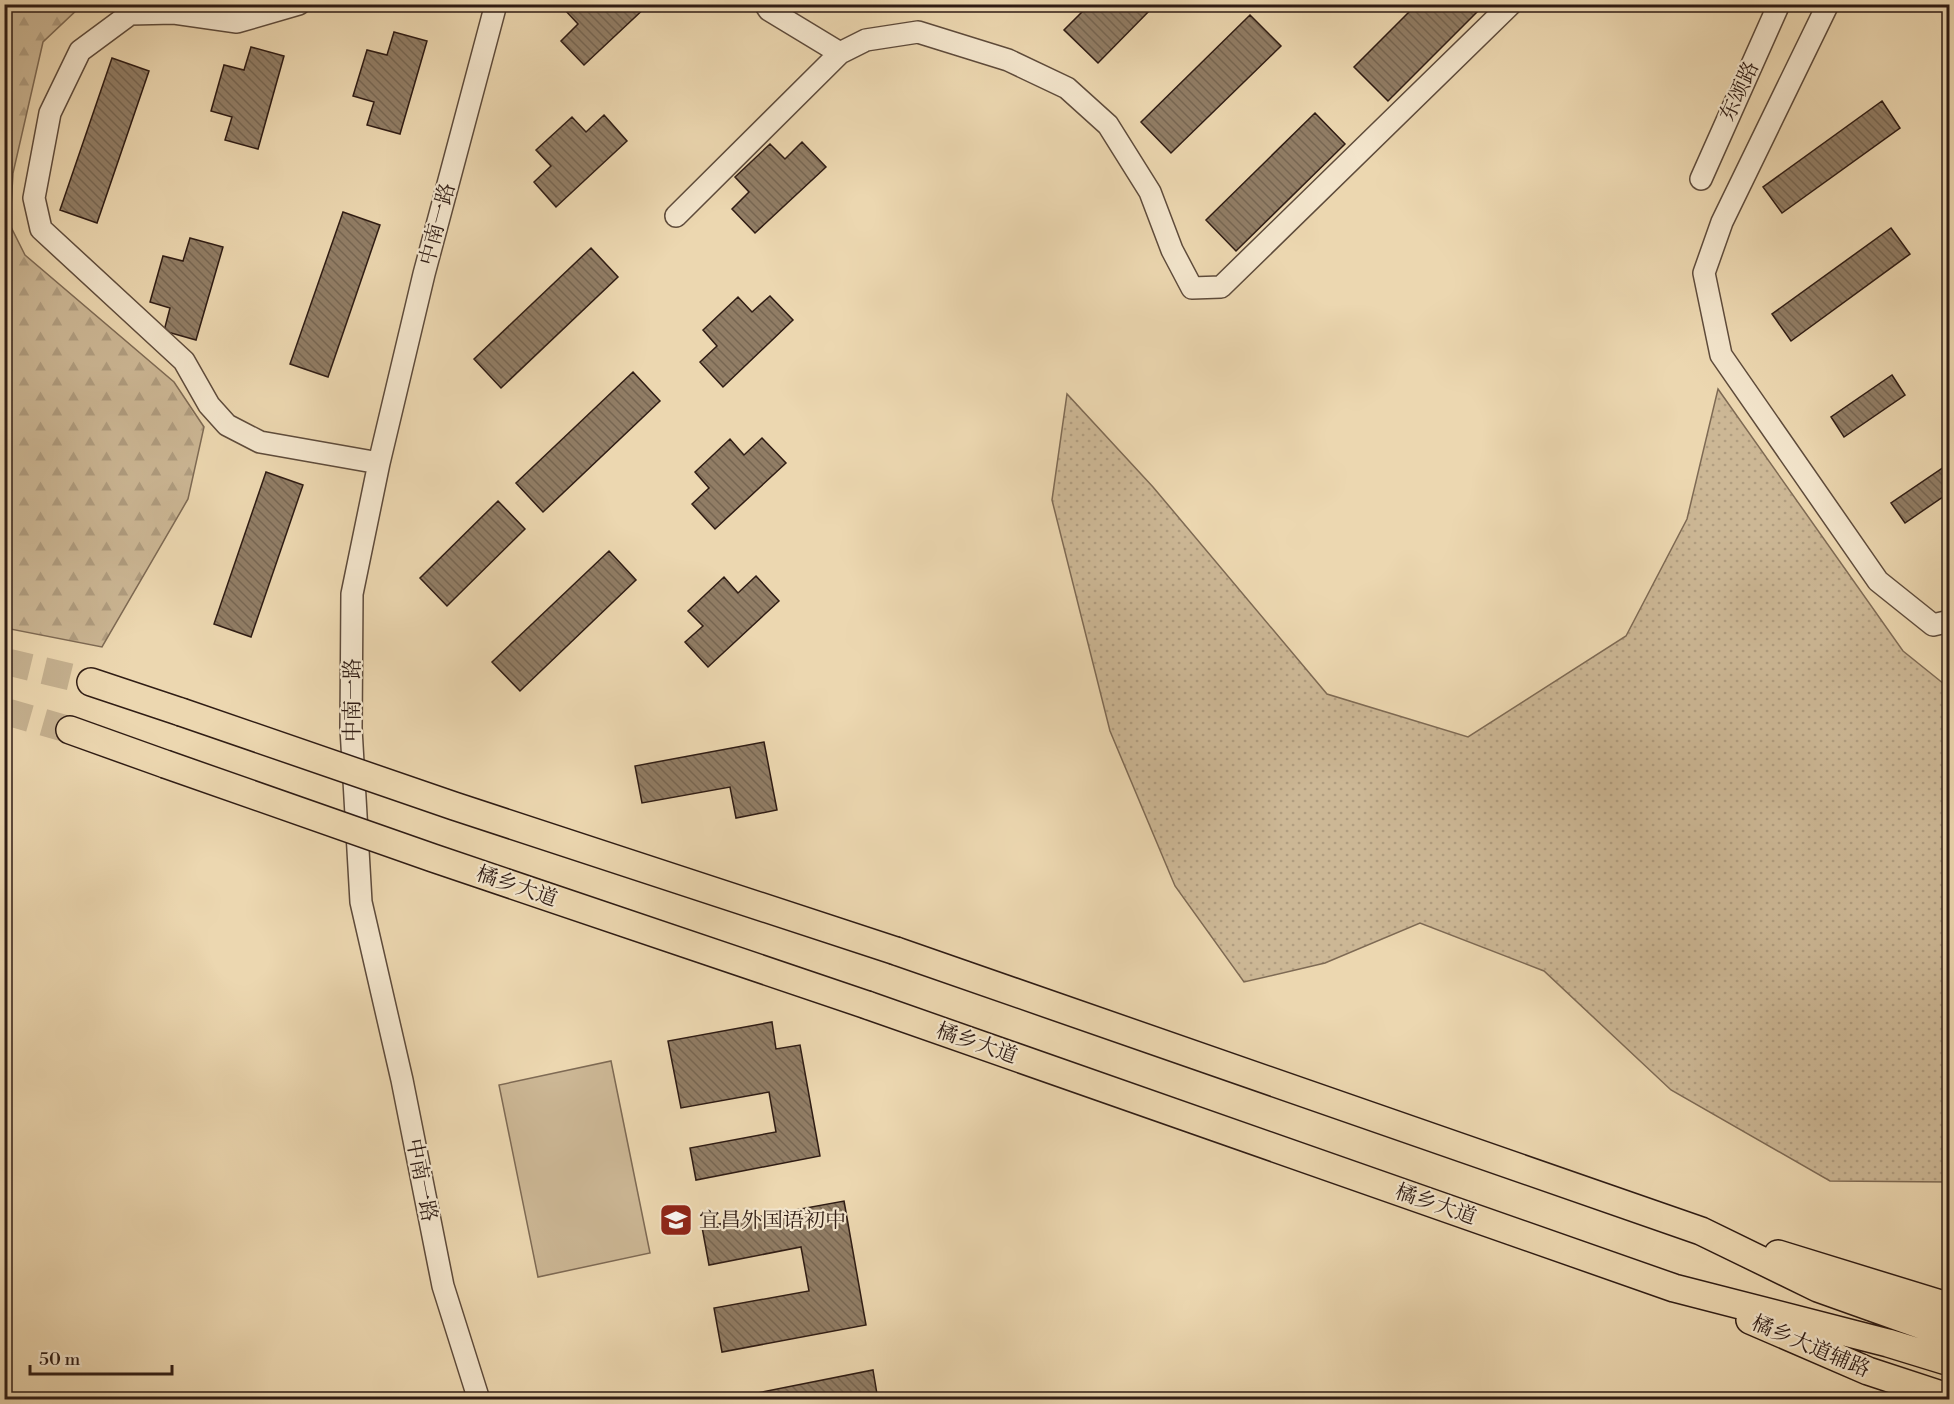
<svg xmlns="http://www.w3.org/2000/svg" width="1954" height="1404" viewBox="0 0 1954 1404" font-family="'Libre Bodoni','Noto Serif SC',serif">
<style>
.grass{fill:url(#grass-dots);stroke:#7e6a54;stroke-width:1.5}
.forest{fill:url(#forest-firs);stroke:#7e6a54;stroke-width:1.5}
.park{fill:#ccb795;stroke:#7e6a54;stroke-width:1.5}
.building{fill:url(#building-back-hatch);stroke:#2f1c14;stroke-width:1.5}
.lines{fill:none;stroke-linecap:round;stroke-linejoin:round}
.major-tunnel{stroke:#c6b291;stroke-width:27;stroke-dasharray:27 14;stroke-linecap:butt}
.minor-casing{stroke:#5e4b3b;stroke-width:24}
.major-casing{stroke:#2f1c14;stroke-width:30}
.minor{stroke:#f3e5cc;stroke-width:21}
.major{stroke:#ecd7b0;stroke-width:27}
.major-bridge-casing{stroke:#2f1c14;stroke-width:30;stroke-linecap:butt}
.major-bridge{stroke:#ecd7b0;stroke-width:27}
.labels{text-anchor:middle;stroke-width:4.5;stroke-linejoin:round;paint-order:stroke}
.street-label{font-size:21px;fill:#2f1c14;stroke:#f3e5cc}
.poi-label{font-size:21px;fill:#2f1c14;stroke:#f3e5cc;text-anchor:start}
</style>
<defs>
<pattern id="grass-dots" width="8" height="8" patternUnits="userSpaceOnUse" patternTransform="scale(1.5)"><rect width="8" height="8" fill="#ccb795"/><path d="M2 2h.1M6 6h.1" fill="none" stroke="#b09d80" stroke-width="1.8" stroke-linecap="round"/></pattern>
<pattern id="forest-firs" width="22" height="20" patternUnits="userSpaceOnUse" patternTransform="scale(1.5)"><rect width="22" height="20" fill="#ccb795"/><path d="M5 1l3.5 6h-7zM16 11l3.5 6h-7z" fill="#b09d80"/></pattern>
<pattern id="building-back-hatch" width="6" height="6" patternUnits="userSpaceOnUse" patternTransform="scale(1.5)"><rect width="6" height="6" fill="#917d65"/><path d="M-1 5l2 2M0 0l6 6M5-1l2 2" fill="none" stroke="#776652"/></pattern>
</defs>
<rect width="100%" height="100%" fill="#ecd7b0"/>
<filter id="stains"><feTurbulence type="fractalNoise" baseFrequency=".00333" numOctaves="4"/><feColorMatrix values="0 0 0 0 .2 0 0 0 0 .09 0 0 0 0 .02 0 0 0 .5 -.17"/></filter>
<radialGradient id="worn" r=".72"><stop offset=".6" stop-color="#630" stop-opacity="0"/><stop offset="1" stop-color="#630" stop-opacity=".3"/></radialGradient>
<path class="grass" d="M1718 389 1903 651 1949 688V1182L1830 1181 1671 1090 1544 971 1420 923 1325 963 1244 982 1175 886 1110 731 1052 500 1067 394 1153 487 1327 694 1468 737 1626 636 1687 519Z"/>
<path class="forest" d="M4 5H86L79 8 43 42 13 173 10 225 25 255 174 382 204 427 188 499 102 647 5 628Z"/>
<path class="park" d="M611 1061 650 1253 538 1277 499 1085Z"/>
<path class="building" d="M568 4H649L584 65 561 41 578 24 564 9Z
M1090 4H1156L1098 63 1064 30Z
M1417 4H1485L1388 101 1354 67Z
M1250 15 1281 46 1171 153 1141 122Z
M394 32 427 41 400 134 367 125 374 102 353 96 367 50 387 55Z
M251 47 284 56 258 149 225 140 232 117 211 111 224 65 244 70Z
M112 58 149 71 97 223 60 210Z
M1882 101 1900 128 1782 213 1763 187Z
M1315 113 1345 144 1236 251 1206 220Z
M604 115 627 141 556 207 534 182 551 166 536 150 572 117 586 132Z
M802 142 826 167 755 233 732 209 749 192 735 177 770 144 785 159Z
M343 212 380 225 328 377 290 364Z
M1891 228 1910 254 1791 341 1772 314Z
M190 238 223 247 196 340 164 331 170 308 150 302 163 256 183 261Z
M591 248 618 277 501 388 474 359Z
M770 296 793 320 723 387 700 362 717 346 703 330 738 297 752 312Z
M633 372 660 401 543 512 516 483Z
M1892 375 1905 395 1844 437 1831 417Z
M762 438 786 463 715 529 692 504 709 488 695 472 730 439 744 455Z
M1950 463V492L1905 523 1891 503Z
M266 472 303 485 251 637 214 624Z
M498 501 525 529 447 606 420 578Z
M609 551 636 580 520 691 492 662Z
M756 576 779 601 708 667 685 642 703 626 688 611 724 577 738 593Z
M764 742 777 810 736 818 730 787 642 803 635 766Z
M772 1022 776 1049 800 1045 820 1156 696 1180 690 1148 776 1132 769 1092 681 1108 668 1041Z
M844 1201 866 1325 722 1352 714 1308 809 1291 801 1247 709 1265 702 1227Z
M873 1370 878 1400H722Z"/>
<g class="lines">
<path class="major-tunnel" d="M4 661 91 682
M4 711 70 730"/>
<defs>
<path id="minor" d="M299 4 237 22 174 13 130 14 80 51 50 113 34 198 41 229 184 361 209 405 227 425 260 442 379 463
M765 4 769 10 840 53
M1828 4 1722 222 1704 273 1721 355 1878 581 1933 625 1950 621
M1701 179 1779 4
M676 216 840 53 866 40 918 32 1008 60 1067 88 1108 125 1150 192 1172 250 1192 288 1221 287 1511 4
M479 1400 443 1286 402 1080 361 902 351 728 352 594 379 463 424 274 496 4"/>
<path id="major" d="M91 682 181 712
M70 730 165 764
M896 951 1701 1231 1818 1288 1950 1335
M867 1005 1674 1288 1888 1343 1950 1362
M1778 1254 1950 1307
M1750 1320 1868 1371 1950 1398"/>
</defs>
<use href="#minor" class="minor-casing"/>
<use href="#major" class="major-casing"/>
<use href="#minor" class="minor"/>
<use href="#major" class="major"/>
<defs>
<path id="major-bridge" d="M181 712 454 806 896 951
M165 764 433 858 867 1005"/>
</defs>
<use href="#major-bridge" class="major-bridge-casing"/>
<use href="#major-bridge" class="major-bridge"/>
</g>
<defs>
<symbol id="school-square" viewBox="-11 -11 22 22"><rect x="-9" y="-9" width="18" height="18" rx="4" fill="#8f2418" stroke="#f3e5cc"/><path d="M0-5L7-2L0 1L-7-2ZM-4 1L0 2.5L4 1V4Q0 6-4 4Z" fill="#fff"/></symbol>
</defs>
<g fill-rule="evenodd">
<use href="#school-square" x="657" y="1201" width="38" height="38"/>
</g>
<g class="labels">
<g class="street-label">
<text transform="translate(1739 91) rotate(-65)" y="7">东颂路</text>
<text transform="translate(437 224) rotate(-75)" y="7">中南一路</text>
<text transform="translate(352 700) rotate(-90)" y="7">中南一路</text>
<text transform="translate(517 886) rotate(19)" y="7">橘乡大道</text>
<text transform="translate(977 1043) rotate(19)" y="7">橘乡大道</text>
<text transform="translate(422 1180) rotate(79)" y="7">中南一路</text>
<text transform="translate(1436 1204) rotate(19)" y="7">橘乡大道</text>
<text transform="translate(1811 1346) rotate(23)" y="7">橘乡大道辅路</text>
</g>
<g class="poi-label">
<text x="699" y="1227">宜昌外国语初中</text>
</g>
</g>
<rect width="1954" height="1404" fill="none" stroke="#ecd7b0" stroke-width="24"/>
<rect x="6" y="6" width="1942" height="1392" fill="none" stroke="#2f1c14" stroke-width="3"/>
<rect x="12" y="12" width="1930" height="1380" fill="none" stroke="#2f1c14" stroke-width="1.5"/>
<path d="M30 1365v9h142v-9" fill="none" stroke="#2f1c14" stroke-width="3"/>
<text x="39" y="1365" font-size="18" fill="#2f1c14" stroke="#f3e5cc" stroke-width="4.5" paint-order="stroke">50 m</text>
<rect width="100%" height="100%" filter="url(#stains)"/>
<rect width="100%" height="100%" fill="url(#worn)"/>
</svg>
